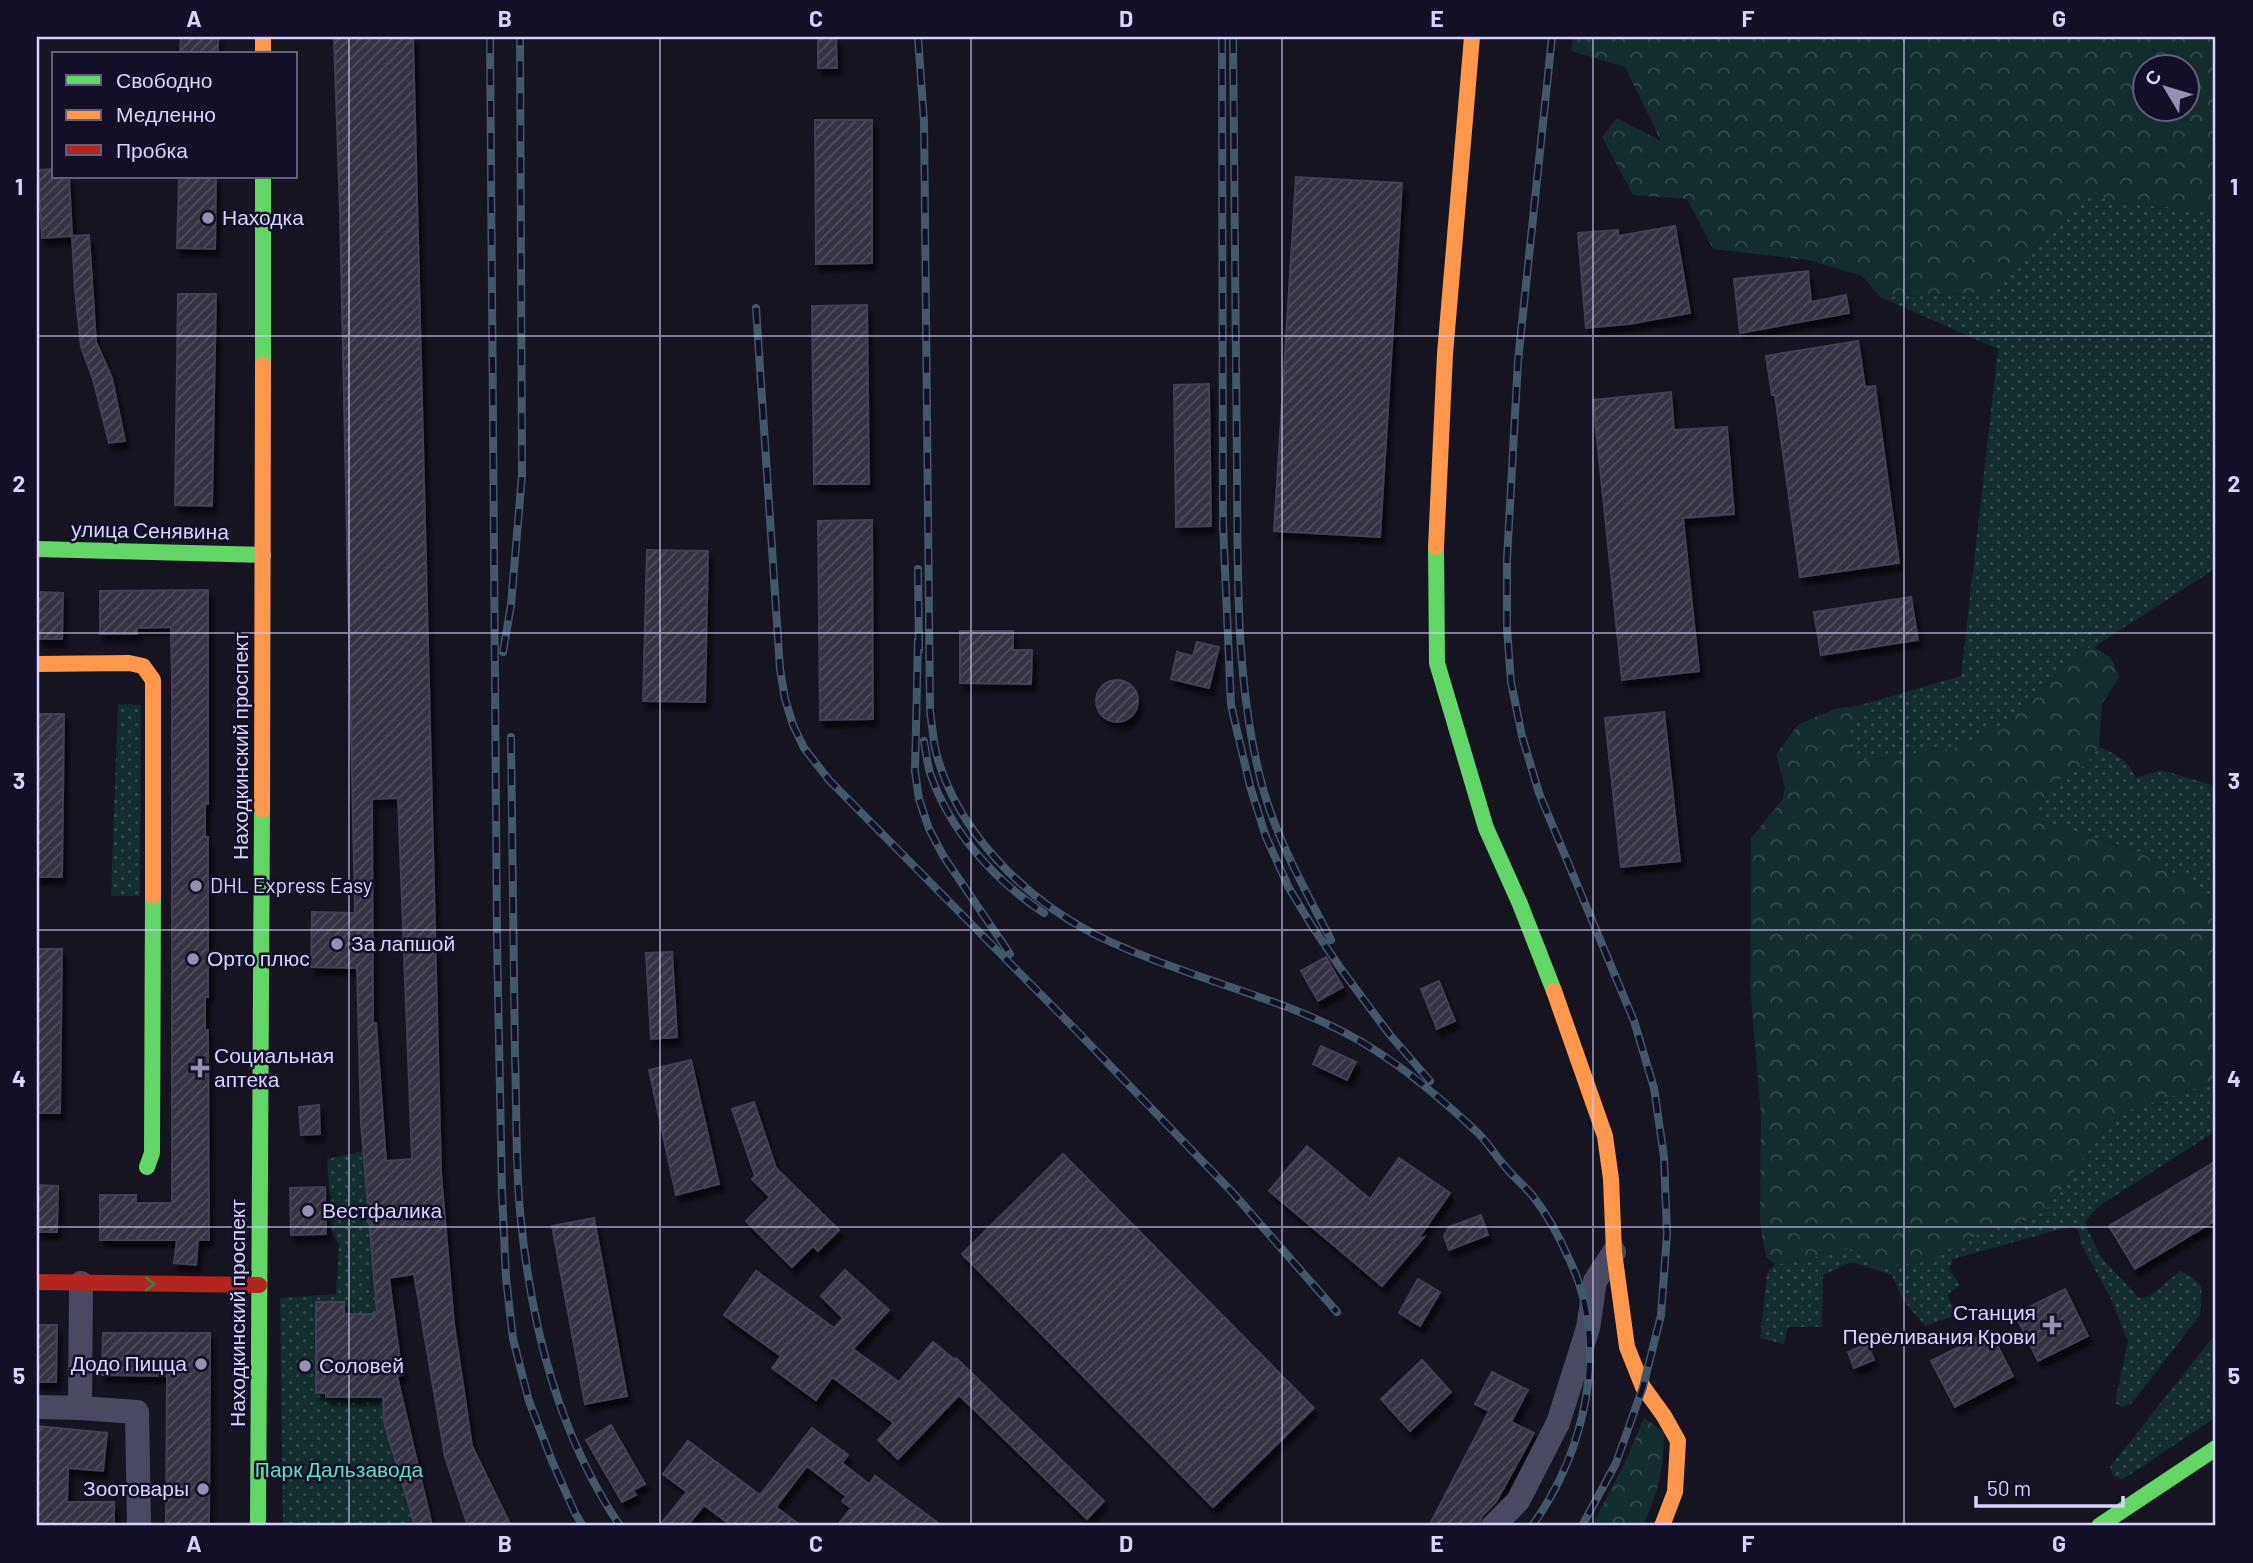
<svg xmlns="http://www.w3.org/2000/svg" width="2253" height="1563" viewBox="0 0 2253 1563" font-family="Barlow,sans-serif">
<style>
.green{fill:url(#green-dots)}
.forest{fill:url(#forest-crowns);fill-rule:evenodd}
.building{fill:url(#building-hatch);stroke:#433f54;stroke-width:2;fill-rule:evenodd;filter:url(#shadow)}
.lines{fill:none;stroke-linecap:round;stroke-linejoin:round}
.street{stroke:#4a4962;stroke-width:24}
.fast{stroke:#63d668;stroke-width:16}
.slow{stroke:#ff974d;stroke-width:16}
.jam{stroke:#b3261e;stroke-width:16}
.rail-casing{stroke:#43596b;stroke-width:8}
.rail{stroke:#130f26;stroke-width:5;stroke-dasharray:16;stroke-linecap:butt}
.oneway{stroke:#3f7c4a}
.grid{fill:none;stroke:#d9d4ff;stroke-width:2;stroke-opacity:0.55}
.poi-dot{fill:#9591b1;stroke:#130f26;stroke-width:2.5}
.labels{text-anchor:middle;stroke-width:5;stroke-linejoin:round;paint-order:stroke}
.poi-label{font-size:21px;fill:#d9d4ff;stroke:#130f26;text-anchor:start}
.street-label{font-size:21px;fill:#d9d4ff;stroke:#130f26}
.park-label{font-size:21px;fill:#5fe0c0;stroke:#130f26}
.neatline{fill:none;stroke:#d9d4ff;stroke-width:2.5}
.grid-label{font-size:23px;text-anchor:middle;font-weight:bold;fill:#d9d4ff}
</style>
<defs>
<pattern id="green-dots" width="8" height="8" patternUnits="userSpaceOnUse" patternTransform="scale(1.75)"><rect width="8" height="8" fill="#132c2d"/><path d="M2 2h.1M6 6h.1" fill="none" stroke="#354a4c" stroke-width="1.8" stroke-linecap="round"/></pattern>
<pattern id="forest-crowns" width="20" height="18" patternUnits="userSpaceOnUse" patternTransform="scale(1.75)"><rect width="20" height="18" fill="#132c2d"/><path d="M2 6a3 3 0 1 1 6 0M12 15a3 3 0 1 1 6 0" fill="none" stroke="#354a4c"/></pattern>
<pattern id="building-hatch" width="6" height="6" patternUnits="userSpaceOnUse" patternTransform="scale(1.75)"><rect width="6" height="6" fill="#343243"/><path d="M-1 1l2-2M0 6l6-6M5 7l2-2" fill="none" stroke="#514f5f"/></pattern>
<filter id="shadow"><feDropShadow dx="4" dy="7" stdDeviation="2" flood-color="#0009"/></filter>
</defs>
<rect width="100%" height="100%" fill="#161421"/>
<path class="green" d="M2091 189 2115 203 2216 210V568L2094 647 2082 649 2011 720 1954 748 1857 761 1848 754 1851 726 1866 713 1857 706 1961 676 1998 349 1880 297 1990 292Z
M118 704 141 705 140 896H111Z
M2099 747C2117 754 2127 760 2136 778L2161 770 2216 786V899L2136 850 2056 826 2036 811 2052 783 2085 765Z
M2216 1082V1131L2099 1206 2090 1215 2085 1224 2101 1257 2139 1298 2150 1296 2180 1271 2192 1277 2202 1287 2200 1315 2132 1403 2123 1407 2115 1403 2128 1341 2110 1297 2082 1246 2078 1230 2072 1226 1953 1259 1949 1269 1960 1285 1947 1295 1957 1315 1925 1326 1903 1300 1892 1275 1851 1262 1823 1275 1822 1327H1788L1784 1344 1760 1338 1767 1273 1775 1264 1796 1262 1847 1249 1857 1250 1884 1268 1926 1260 1984 1232 2034 1218 2049 1206 2100 1135 2132 1109Z
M364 1151 384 1422 415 1526H283L280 1298 336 1294 339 1244 332 1233 327 1159Z
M2216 1333V1417L2122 1480 2113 1476 2110 1467Z"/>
<path class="forest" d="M1573 37H2216V210L2115 203 2091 190 1990 292 1880 297 1862 276 1809 260 1713 249 1687 199 1633 195 1602 137 1617 118 1661 141 1625 67 1571 51ZM2144 66H2186V108H2144Z
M2094 647 2111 658 2119 677 2102 704 2099 747 2085 765 2052 783 2036 811 2056 826 2136 850 2216 899V1082L2132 1109 2100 1135 2049 1206 2034 1218 1984 1232 1926 1260 1884 1268 1857 1250 1847 1249 1796 1262 1775 1264 1766 1257 1760 1222 1761 1115 1750 986 1751 838 1783 799 1785 787 1776 754 1799 724 1834 709 1857 706 1866 713 1851 726 1848 754 1857 761 1954 748 2011 720 2082 649Z
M1644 1418 1664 1432C1664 1471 1658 1492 1643 1526H1592L1625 1462Z"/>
<path class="building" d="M181 37H218V54H180Z
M334 37H413L441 1173 454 1324 472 1446 511 1526H468L445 1457 414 1274 389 1278 402 1375 397 1376 432 1526H415L384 1422 383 1397H326V1393H316V1302H344V1314H377L361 1123 357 968 311 967 312 912 355 913 340 212ZM398 798 412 1159 386 1161 376 1023H373L372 799Z
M818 37H836L837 68H818Z
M815 120H872V263L816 264Z
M54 169V177H69L72 236 42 238 38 170Z
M179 177H216L215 249 177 248Z
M1296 177 1402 183 1380 537 1274 531Z
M1675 226 1690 313 1629 324 1586 328 1578 233 1618 230V236Z
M89 235 96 342 112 378 125 441 109 443 93 379 81 347 75 290 72 236Z
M1808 271 1811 302 1846 295 1849 313 1740 333 1734 279Z
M178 294H216L212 506 175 505Z
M867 305 869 484H814L812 306Z
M1858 341 1865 387 1875 386 1899 563 1800 577 1775 395H1772L1766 356Z
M1209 384 1211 526 1176 527 1174 385Z
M1671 392 1674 430 1727 427 1734 514 1683 518 1699 671 1622 680 1593 400Z
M872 520 873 719 820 720 818 521Z
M647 550 708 551 705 702 643 701Z
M208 590V804H205V837H208V997H205V1030H208L209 1240H198L196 1265 174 1263 177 1240H100V1195H136V1203H172V680L171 627 137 628V634H100V591Z
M41 592 63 593 62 639H40V634H37V598H41Z
M1911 597 1918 640 1821 655 1814 612Z
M960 631H1013V650H1032L1031 684 960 683Z
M1197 642 1219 647 1209 688 1171 679 1177 652 1193 656Z
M1096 701a21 21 0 1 1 42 0a21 21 0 1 1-42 0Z
M1664 712 1680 861 1621 867 1605 718Z
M37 714H64L62 877H37Z
M37 949H62L60 1113H37Z
M672 952 677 1037 651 1039 646 953Z
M1326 957 1343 987 1318 1001 1301 971Z
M1439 981 1455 1021 1437 1029 1421 989Z
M1321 1046 1356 1062 1347 1080 1313 1064Z
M691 1060 719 1184 676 1195 649 1070Z
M754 1102 776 1168 839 1230 818 1251 813 1246 792 1267 746 1221 770 1197 752 1179 755 1176 732 1109Z
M319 1105 320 1134 301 1135 299 1107Z
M1307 1146 1370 1199 1399 1158 1450 1193 1418 1239 1424 1237 1382 1286 1269 1191Z
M1063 1154 1314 1408 1213 1507 962 1254Z
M2216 1161V1220L2135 1269 2109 1226Z
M37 1185 58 1186 57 1232H37Z
M325 1187 326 1234 291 1235 290 1188Z
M1481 1215 1488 1235 1449 1250 1444 1236 1449 1227Z
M594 1218 627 1396 585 1404 552 1226Z
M845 1270 889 1310 853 1349 899 1382 933 1342 955 1360 956 1358 1104 1501 1087 1519 959 1395 898 1459 878 1440 894 1423 832 1377 816 1400 772 1368 781 1356 724 1315 756 1271 834 1328 843 1318 821 1296Z
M1418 1279 1440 1292 1420 1326 1399 1313Z
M2065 1289 2088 1336 2038 1361 2015 1314Z
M37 1325H57L56 1382H37Z
M1990 1331 2013 1376 1955 1407 1931 1361Z
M103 1333H210L209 1526H166L167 1376 102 1375Z
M1867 1344 1874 1360 1854 1368 1848 1352Z
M1422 1360 1451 1392 1410 1431 1381 1399Z
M1492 1372 1528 1390 1511 1422 1534 1433 1496 1502 1482 1516 1479 1526H1429L1489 1411 1475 1404Z
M611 1425 645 1484 633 1490 636 1495 622 1502 586 1440Z
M37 1426 107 1433 103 1471 68 1468 67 1502H114V1526H37Z
M812 1428 848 1455 842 1463 869 1484 875 1476 942 1526H837L851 1508 842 1501 846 1496 807 1466 776 1507 801 1526H732L704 1505 687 1526H659L687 1492 663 1474 688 1441 760 1495Z"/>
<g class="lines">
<path class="street" d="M81 1283 80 1408 137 1412 139 1526
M37 1407 80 1408
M1493 1526 1518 1501 1558 1423 1588 1328 1595 1281 1614 1252"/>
<path class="fast" d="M263 365V177
M1436 547 1437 663 1486 828 1520 904 1554 991
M37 549 263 555
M147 1167 152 1153 153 896
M258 1526 262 810
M2099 1526 2216 1448"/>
<path class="slow" d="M263 37V54
M1436 547 1445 354 1472 37
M37 664 129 663 143 666 153 680V896
M262 810 263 365
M1554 991 1605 1136 1611 1179 1614 1252 1627 1347 1643 1387 1664 1416 1678 1441 1675 1492 1662 1526"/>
<path class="jam" d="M37 1282 259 1285"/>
<defs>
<path id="rail" d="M490 37 497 938 502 1193 506 1278 513 1339 529 1401 552 1461 575 1513 583 1526
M918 37 924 121 930 711C932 725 933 739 936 752 956 830 1023 897 1092 933 1120 947 1150 959 1179 969 1244 993 1314 1011 1373 1049 1410 1072 1446 1103 1478 1133 1489 1144 1497 1158 1508 1170 1515 1178 1524 1186 1532 1195 1547 1214 1560 1238 1570 1261 1610 1346 1585 1452 1532 1526
M1222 37 1223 524 1231 705 1250 786 1266 837 1289 888 1312 926 1341 969 1390 1035 1430 1081
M1233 37C1235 181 1235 326 1237 471 1238 574 1235 680 1261 781 1275 837 1305 889 1331 940
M1552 37 1518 361 1507 559V628L1511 682 1522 736 1539 793 1634 1021 1654 1088 1664 1157 1667 1234 1661 1315 1643 1387 1616 1463 1582 1526
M756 308 780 669 785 699 793 725 804 748 829 780 1069 1023 1233 1193 1337 1312
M918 569 919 650
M918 640 915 771 919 799 929 829 944 857 1010 954
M503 652 511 605 522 475 520 37
M511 737C512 844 513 950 515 1056 517 1111 515 1167 521 1221 532 1329 559 1435 620 1526
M924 741C926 751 927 763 930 773 950 831 993 879 1044 913"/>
</defs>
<use href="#rail" class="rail-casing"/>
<use href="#rail" class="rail"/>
</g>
<defs><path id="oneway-chevron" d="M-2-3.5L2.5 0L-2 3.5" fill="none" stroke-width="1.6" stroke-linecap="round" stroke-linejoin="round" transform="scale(1.75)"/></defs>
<use class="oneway" href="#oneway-chevron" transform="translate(150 1284) rotate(1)"/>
<path class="grid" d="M349 37V1526M660 37V1526M971 37V1526M1282 37V1526M1593 37V1526M1904 37V1526M37 336H2216M37 633H2216M37 930H2216M37 1227H2216"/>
<g class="poi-dot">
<circle cx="208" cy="218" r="7"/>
<circle cx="196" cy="886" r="7"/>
<circle cx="337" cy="944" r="7"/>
<circle cx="193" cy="959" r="7"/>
<path d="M196.5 1057.5h7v7h7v7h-7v7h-7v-7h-7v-7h7z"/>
<circle cx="308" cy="1211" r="7"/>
<path d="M2048.5 1314.5h7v7h7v7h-7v7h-7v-7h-7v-7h7z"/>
<circle cx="201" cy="1364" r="7"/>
<circle cx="305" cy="1366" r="7"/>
<circle cx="203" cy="1489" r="7"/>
</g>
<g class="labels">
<g class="poi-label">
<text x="222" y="225">Находка</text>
<text x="210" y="893">DHL Express Easy</text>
<text x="351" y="951">За лапшой</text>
<text x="207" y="966">Орто плюс</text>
<text x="214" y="1063">Социальная<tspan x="214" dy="24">аптека</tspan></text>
<text x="322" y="1218">Вестфалика</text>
<text x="2036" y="1320" text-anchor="end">Станция<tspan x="2036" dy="24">Переливания Крови</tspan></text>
<text x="187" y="1371" text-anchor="end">Додо Пицца</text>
<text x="319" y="1373">Соловей</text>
<text x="189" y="1496" text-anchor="end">Зоотовары</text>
</g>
<g class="street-label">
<text transform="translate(150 531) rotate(1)" y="7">улица Сенявина</text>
<text transform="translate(241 746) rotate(-90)" y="7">Находкинский проспект</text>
<text transform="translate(238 1313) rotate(-90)" y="7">Находкинский проспект</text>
</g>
<g class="park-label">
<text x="339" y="1477">Парк Дальзавода</text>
</g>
</g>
<rect width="2253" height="1563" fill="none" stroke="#130f26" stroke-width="77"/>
<rect x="52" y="52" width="245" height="126" fill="#130f26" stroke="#625e7d" stroke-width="2"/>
<rect x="66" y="75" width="35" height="10" fill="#63d668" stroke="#625e7d" stroke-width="2"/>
<text x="116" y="88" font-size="21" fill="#d9d4ff">Свободно</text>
<rect x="66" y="110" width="35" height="10" fill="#ff974d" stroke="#625e7d" stroke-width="2"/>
<text x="116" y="122" font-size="21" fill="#d9d4ff">Медленно</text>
<rect x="66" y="145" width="35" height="10" fill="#b3261e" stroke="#625e7d" stroke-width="2"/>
<text x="116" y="158" font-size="21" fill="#d9d4ff">Пробка</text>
<g transform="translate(2166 88) rotate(308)"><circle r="33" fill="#130f26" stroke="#625e7d" stroke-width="2"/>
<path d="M0-5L12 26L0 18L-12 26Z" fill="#9591b1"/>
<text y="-10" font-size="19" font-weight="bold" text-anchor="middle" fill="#d9d4ff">С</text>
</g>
<path d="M1976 1496v10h147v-10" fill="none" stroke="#d9d4ff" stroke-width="3.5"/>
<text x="1987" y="1496" font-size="21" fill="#d9d4ff" stroke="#130f26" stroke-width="5" paint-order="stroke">50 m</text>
<rect x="38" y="38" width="2176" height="1486" class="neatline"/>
<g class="grid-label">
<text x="194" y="27">A</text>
<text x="505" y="27">B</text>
<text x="816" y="27">C</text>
<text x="1126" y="27">D</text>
<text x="1437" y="27">E</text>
<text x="1748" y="27">F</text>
<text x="2059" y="27">G</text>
<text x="19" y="195">1</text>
<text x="2234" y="195">1</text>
<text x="19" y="492">2</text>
<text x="2234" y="492">2</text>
<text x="19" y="789">3</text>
<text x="2234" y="789">3</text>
<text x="19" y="1087">4</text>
<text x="2234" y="1087">4</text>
<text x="19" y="1384">5</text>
<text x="2234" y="1384">5</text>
<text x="194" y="1552">A</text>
<text x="505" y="1552">B</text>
<text x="816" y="1552">C</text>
<text x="1126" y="1552">D</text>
<text x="1437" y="1552">E</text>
<text x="1748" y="1552">F</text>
<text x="2059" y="1552">G</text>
</g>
</svg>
